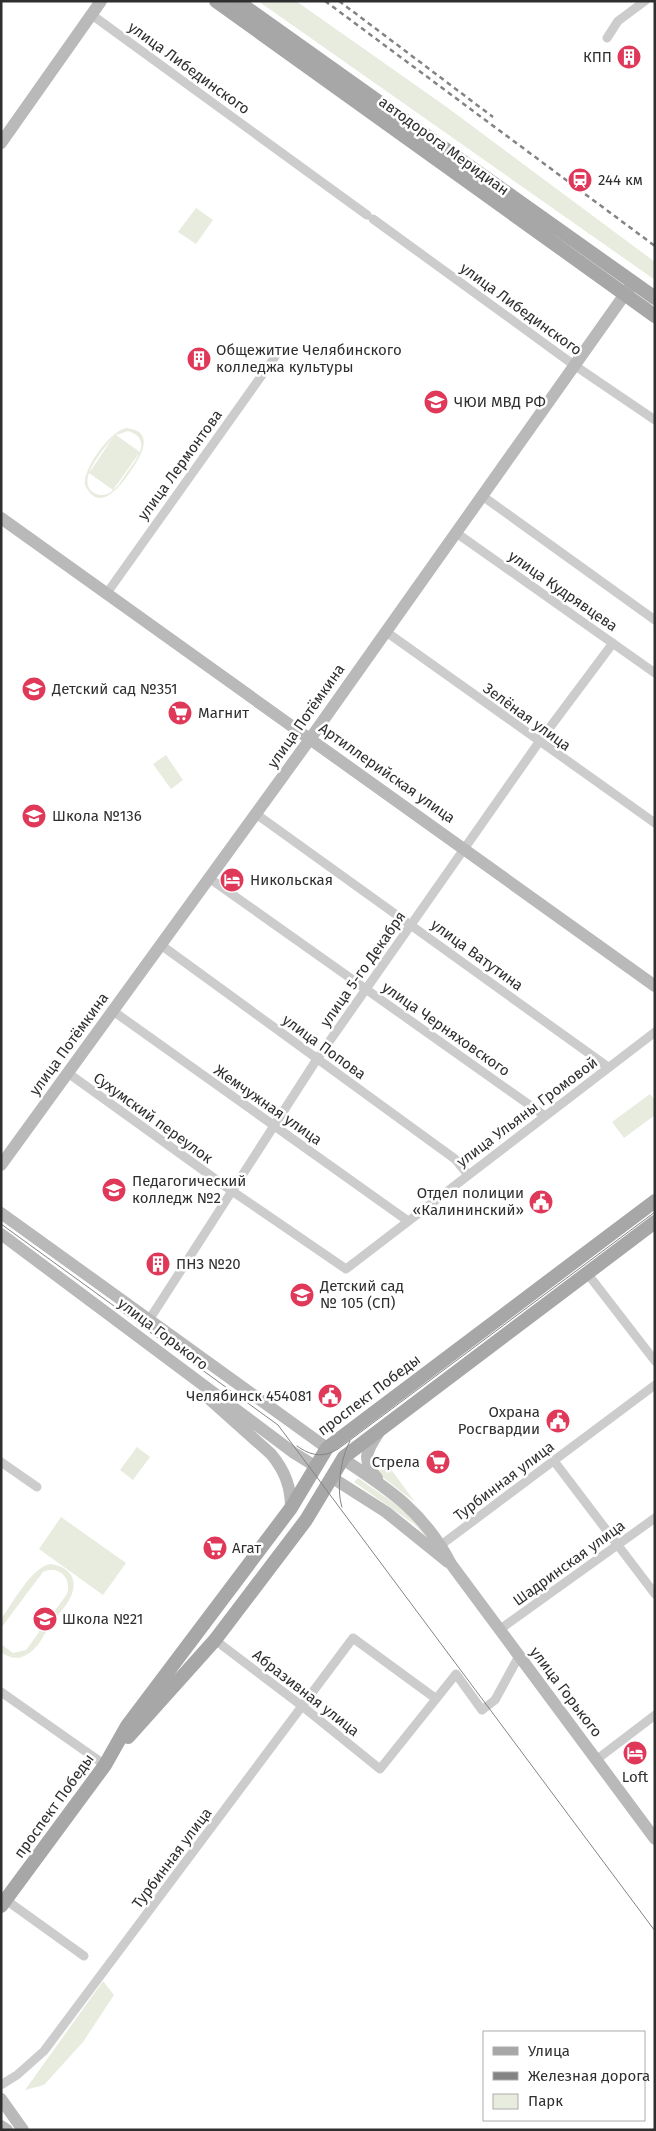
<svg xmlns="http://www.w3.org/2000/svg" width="656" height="2131" viewBox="0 0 656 2131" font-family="'Fira Sans',sans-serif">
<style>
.green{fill:#e7ecde;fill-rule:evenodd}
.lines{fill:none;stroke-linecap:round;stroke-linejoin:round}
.street{stroke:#ccc;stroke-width:9}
.secondary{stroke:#b9b9b9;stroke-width:12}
.primary{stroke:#a7a7a7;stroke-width:14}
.tram{stroke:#848484;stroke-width:1}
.rail{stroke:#848484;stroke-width:2.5;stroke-dasharray:5 4;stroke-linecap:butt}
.labels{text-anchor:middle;stroke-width:5;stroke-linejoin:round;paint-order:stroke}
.poi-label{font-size:15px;fill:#2f2f2f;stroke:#fff;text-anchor:start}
.street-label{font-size:15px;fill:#2f2f2f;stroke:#fff}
</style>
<rect width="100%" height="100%" fill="#fff"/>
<path class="green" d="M258 1H296L448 108 655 262V280Z
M196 208 213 220 196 244 178 232Z
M126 428C159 431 138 461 128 475 118 489 98 513 85 485 82 470 110 431 126 428ZM128 431C154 439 135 461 126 474 122 480 117 488 111 492 107 495 101 496 96 494 72 483 105 448 114 436L89 473 113 490 140 452 116 435Z
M166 755 183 780 171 789 153 764Z
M650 1094 655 1100V1115L624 1138 612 1122Z
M137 1447 150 1457 133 1480 120 1470Z
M387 1464 415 1502 377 1473Z
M358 1478 417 1519 442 1554 414 1524 354 1482Z
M61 1517 126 1563 103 1595 39 1549Z
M51 1564C59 1565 66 1568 71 1575 81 1593 60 1612 50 1625 44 1635 37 1650 26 1655 18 1660 9 1658 1 1652V1644L13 1653 26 1650 67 1594C72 1578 59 1565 43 1572L1 1628V1619C13 1603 32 1566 51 1564Z
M103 1981 114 1995 83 2042 44 2085 25 2090Z"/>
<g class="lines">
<path class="street" d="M92 15 367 215
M607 38 618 21 645 1
M373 219 574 365 655 420
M481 495 655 620
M455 532 655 673
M107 593 277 354
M385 631 655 823
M256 814 608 1067
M209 878 545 1116
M161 945 455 1159 468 1175
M113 1011 408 1221
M68 1073 232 1191 346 1269 655 1032
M587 1273 655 1361
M149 1320 317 1059 539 742 613 643
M554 1461 655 1594
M1 1462 37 1487
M441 1545 655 1385
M499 1630 655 1518
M215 1640 302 1706 380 1769 456 1674 482 1710 495 1700 519 1656
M1 1692 105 1765
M596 1760 655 1715
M6 1900 84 1956
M1 2085 17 2075 44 2051 353 1638 435 1698"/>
<path class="secondary" d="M1 143 101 1
M1 518 655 986
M1 1165 310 739 630 287
M1 1213 327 1448
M1 1234 294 1453 315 1466
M206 1396 271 1454C285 1471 291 1487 291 1508
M343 1459C390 1490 424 1512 451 1564L655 1839
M331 1477 386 1512 448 1562
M377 1478C361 1459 366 1452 379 1432
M1 2099 23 2130
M1 2126 7 2130"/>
<path class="primary" d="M216 1 655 316
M237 1 655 298
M128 1737 215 1640 306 1520 344 1457 655 1222
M1 1906 105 1765 127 1726 291 1508 327 1448 655 1201"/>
<path class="tram" d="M1 1224 278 1425 655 1931
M297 1446C311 1456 323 1458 338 1449L655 1212
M342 1507C336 1490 341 1457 350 1441
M652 2130 655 2128"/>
<path class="rail" d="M325 1 655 246
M339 1 493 117"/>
</g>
<defs>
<symbol id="building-disc" viewBox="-11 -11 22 22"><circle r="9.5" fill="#df3859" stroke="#fff"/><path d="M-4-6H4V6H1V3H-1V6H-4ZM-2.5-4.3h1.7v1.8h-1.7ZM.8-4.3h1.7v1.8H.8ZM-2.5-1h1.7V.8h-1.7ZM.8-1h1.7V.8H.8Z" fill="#fff"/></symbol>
<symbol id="station-disc" viewBox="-11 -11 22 22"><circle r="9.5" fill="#df3859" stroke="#fff"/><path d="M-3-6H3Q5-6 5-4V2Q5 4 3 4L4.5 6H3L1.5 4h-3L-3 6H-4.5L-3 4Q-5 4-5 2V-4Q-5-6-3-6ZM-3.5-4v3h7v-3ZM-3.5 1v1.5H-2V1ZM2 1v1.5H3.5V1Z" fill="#fff"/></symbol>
<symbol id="university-disc" viewBox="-11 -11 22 22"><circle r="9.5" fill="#df3859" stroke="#fff"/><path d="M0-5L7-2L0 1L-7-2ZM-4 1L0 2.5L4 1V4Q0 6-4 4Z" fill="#fff"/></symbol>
<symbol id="school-disc" viewBox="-11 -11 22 22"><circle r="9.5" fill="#df3859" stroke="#fff"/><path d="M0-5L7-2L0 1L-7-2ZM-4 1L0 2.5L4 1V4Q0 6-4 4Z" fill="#fff"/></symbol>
<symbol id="supermarket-disc" viewBox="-11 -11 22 22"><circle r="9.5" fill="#df3859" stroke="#fff"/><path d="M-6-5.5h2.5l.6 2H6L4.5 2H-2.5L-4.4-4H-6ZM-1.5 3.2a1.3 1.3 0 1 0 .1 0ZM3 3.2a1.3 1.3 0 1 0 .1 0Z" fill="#fff"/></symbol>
<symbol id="hotel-disc" viewBox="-11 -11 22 22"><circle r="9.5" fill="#df3859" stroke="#fff"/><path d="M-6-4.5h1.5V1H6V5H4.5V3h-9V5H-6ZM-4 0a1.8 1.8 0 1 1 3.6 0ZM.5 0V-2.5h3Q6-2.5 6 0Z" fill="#fff"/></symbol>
<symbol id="civic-disc" viewBox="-11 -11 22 22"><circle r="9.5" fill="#df3859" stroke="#fff"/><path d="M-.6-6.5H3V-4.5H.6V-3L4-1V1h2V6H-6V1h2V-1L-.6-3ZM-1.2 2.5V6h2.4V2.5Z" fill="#fff"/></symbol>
</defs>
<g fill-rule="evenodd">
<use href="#building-disc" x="615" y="43" width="28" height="28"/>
<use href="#station-disc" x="566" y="166" width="28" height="28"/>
<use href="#building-disc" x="185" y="345" width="28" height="28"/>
<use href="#university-disc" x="422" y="388" width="28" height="28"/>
<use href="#school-disc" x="20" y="675" width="28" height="28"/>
<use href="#supermarket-disc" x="166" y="699" width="28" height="28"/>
<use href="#school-disc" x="20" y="802" width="28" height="28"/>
<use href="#hotel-disc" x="218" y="866" width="28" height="28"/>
<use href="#university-disc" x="100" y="1176" width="28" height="28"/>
<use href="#civic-disc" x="527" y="1188" width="28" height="28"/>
<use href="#building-disc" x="144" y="1250" width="28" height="28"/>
<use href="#school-disc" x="288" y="1281" width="28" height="28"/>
<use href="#civic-disc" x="316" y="1382" width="28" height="28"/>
<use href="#civic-disc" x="544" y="1407" width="28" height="28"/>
<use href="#supermarket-disc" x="424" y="1448" width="28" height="28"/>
<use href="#supermarket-disc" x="201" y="1534" width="28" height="28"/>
<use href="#school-disc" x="31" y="1605" width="28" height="28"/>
<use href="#hotel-disc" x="621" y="1739" width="28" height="28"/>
</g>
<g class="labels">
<g class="poi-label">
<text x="612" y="62" text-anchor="end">КПП</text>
<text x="598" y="185">244 км</text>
<text x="216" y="355">Общежитие Челябинского<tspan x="216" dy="17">колледжа культуры</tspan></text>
<text x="454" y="407">ЧЮИ МВД РФ</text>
<text x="52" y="694">Детский сад №351</text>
<text x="198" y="718">Магнит</text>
<text x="52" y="821">Школа №136</text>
<text x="250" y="885">Никольская</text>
<text x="132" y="1186">Педагогический<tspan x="132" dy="17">колледж №2</tspan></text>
<text x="524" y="1198" text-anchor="end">Отдел полиции<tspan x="524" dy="17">«Калининский»</tspan></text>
<text x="176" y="1269">ПНЗ №20</text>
<text x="320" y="1291">Детский сад<tspan x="320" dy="17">№ 105 (СП)</tspan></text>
<text x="312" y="1401" text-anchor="end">Челябинск 454081</text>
<text x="540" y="1417" text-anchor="end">Охрана<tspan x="540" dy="17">Росгвардии</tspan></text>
<text x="420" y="1467" text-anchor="end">Стрела</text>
<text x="232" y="1553">Агат</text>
<text x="62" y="1624">Школа №21</text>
<text x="635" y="1782" text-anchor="middle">Loft</text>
</g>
<g class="street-label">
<text transform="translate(189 68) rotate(36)" y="5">улица Либединского</text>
<text transform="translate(444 146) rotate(36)" y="5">автодорога Меридиан</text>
<text transform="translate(521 309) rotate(36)" y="5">улица Либединского</text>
<text transform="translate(180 465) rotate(-54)" y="5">улица Лермонтова</text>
<text transform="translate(563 591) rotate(35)" y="5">улица Кудрявцева</text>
<text transform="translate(306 716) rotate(-55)" y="5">улица Потёмкина</text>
<text transform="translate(527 717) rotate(36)" y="5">Зелёная улица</text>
<text transform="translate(387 773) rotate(35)" y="5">Артиллерийская улица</text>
<text transform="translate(477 955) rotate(36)" y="5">улица Ватутина</text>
<text transform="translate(363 969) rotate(-55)" y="5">улица 5-го Декабря</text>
<text transform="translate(446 1029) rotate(35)" y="5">улица Черняховского</text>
<text transform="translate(69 1044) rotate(-54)" y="5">улица Потёмкина</text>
<text transform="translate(324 1047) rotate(36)" y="5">улица Попова</text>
<text transform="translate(268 1105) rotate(35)" y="5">Жемчужная улица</text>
<text transform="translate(527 1112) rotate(-37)" y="5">улица Ульяны Громовой</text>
<text transform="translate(153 1118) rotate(36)" y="5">Сухумский переулок</text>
<text transform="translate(163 1334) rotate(37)" y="5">улица Горького</text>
<text transform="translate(369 1395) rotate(-37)" y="5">проспект Победы</text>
<text transform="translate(504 1481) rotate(-37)" y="5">Турбинная улица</text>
<text transform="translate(569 1563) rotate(-36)" y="5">Шадринская улица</text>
<text transform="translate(566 1692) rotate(53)" y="5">улица Горького</text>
<text transform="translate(306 1693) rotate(38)" y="5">Абразивная улица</text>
<text transform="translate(54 1806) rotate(-54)" y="5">проспект Победы</text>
<text transform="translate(172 1858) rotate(-53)" y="5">Турбинная улица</text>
</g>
</g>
<rect width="656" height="2131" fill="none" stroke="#2f2f2f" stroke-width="5"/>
<rect x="483" y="2031" width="162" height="90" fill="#ffffff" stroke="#acacac"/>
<rect x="493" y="2047" width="25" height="8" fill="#a7a7a7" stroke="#acacac"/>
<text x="528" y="2056" font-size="15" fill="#2f2f2f">Улица</text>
<rect x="493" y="2072" width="25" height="8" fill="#848484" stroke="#acacac"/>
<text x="528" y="2081" font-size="15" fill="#2f2f2f">Железная дорога</text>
<rect x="493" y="2094" width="25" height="15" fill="#e7ecde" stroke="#acacac"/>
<text x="528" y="2106" font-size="15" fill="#2f2f2f">Парк</text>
</svg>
